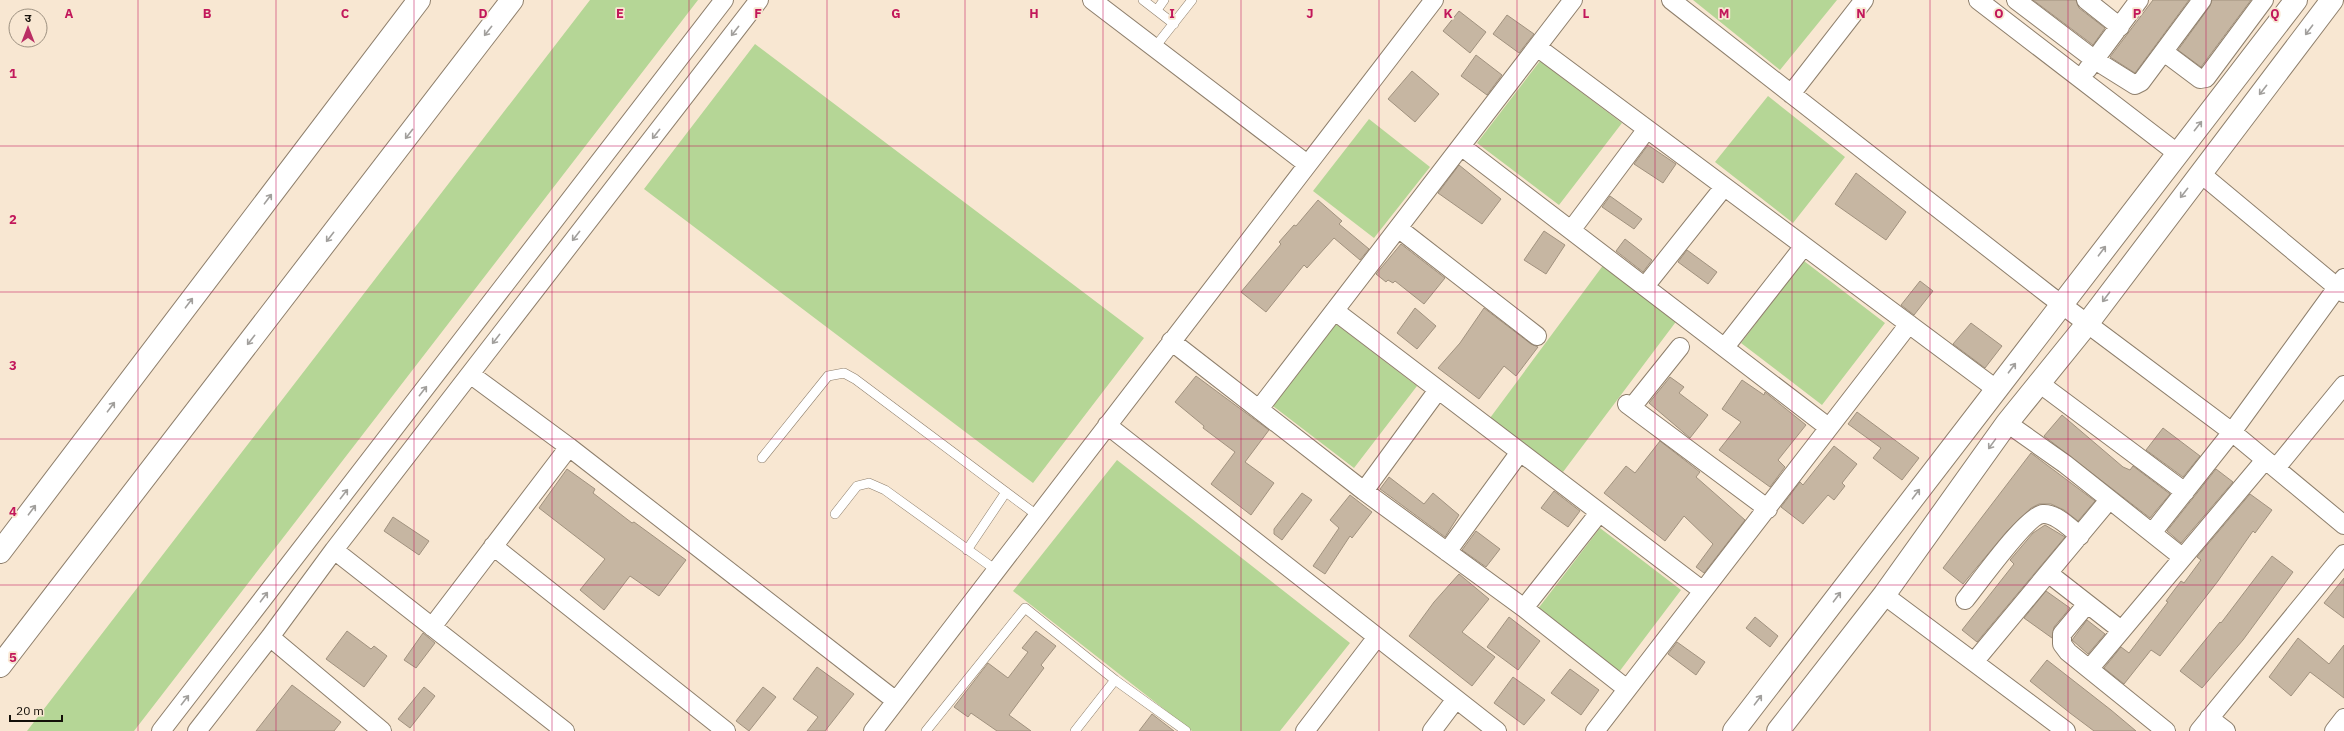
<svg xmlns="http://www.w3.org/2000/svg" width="2344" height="731" viewBox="0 0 2344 731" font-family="'IBM Plex Sans','Noto Sans Devanagari',sans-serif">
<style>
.green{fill:#b5d696}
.building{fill:#c6b6a2;stroke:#a1927f}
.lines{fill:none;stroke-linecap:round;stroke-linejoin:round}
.lane-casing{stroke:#8e7f6c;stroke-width:10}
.street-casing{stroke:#8e7f6c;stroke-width:20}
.secondary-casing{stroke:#8e7f6c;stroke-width:24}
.lane{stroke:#fff;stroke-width:9}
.street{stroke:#fff;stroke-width:18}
.secondary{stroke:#fff;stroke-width:22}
.oneway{stroke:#a19f9c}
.grid{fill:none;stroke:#c2185b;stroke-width:1;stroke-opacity:0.55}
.grid-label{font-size:13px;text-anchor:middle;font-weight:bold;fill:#c2185b;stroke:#f8e7d2;stroke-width:3.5;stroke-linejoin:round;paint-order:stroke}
</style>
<rect width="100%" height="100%" fill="#f8e7d2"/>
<path class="green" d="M590 0H698L134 731H27Z
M1693 0H1837L1780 70Z
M755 44 1144 338 1033 483 644 189Z
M1540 61 1622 123 1559 205 1477 143Z
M1768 96 1845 157 1793 223 1715 162Z
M1369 119 1430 167 1374 238 1313 191Z
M1610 256 1684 311 1563 472 1490 418Z
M1804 261 1885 323 1822 405 1741 343Z
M1336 324 1417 386 1354 468 1273 406Z
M1117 460 1350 643 1280 731H1192L1013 591Z
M1600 528 1681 590 1619 672 1537 610Z"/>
<path class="building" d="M2033 0H2076L2079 8 2105 28 2093 45Z
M2153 0H2189L2135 73 2110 57Z
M2212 0H2251L2201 67 2178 50 2210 6Z
M1459 11 1486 32 1470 53 1443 31Z
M1507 15 1534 34 1519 53 1493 34Z
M1476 55 1502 75 1487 95 1461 76Z
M1412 71 1439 94 1415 122 1388 99Z
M1648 145 1676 164 1663 183 1634 164Z
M1459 165 1501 199 1482 224 1438 193Z
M1856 173 1906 212 1886 240 1835 204Z
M1610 196 1642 219 1634 229 1602 207Z
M1318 200 1342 221 1339 224 1369 249 1360 260 1334 238 1307 268 1304 265 1266 312 1241 292 1281 244 1279 242 1294 225 1296 226Z
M1544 231 1565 245 1546 274 1524 260Z
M1625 239 1652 260 1643 272 1616 251Z
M1401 244 1445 278 1424 304 1395 281 1393 283 1388 280 1386 282 1376 274Z
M1687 250 1717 272 1708 284 1678 262Z
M1920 281 1933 291 1914 315 1901 305Z
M1415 308 1436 326 1417 349 1397 333Z
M1484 308 1531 344 1538 347 1516 376 1504 366 1479 399 1438 368 1460 343Z
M1971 323 2002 346 1985 368 1953 344Z
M1196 376 1269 430 1245 462 1274 483 1251 515 1211 484 1235 452 1203 428 1204 426 1175 402Z
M1670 377 1684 387 1679 393 1708 415 1690 438 1649 403Z
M1742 380 1764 395 1765 392 1806 425 1778 460 1785 467 1770 487 1719 450 1741 422 1722 409Z
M1857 412 1919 458 1902 480 1873 458 1881 448 1848 424Z
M2062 415 2123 467 2130 470 2133 466 2170 494 2150 518 2044 436Z
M2163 428 2200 456 2183 477 2146 450Z
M1660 441 1700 472 1696 477 1745 520 1704 573 1696 567 1713 544 1684 516 1665 541 1604 493 1626 466 1635 473Z
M1834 446 1857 464 1842 483 1845 486 1834 500 1828 495 1803 524 1781 507 1800 482 1803 485Z
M2031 453 2095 501 2078 521 2064 510 2051 504H2039L2031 508 2007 531 1963 584 1943 568Z
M567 469 595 489 593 493 632 523 634 522 686 560 659 596 630 576 604 610 580 590 605 559 539 508Z
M2216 469 2233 482 2181 543 2167 531Z
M1389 477 1424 504 1433 493 1459 515 1445 537 1380 489Z
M1554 491 1580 511 1568 527 1541 508Z
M1302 493 1312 500 1282 540 1274 534V529Z
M2250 494 2272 510 2255 533 2253 531 2218 581 2160 656 2151 650 2124 684 2104 668 2121 647 2129 653 2168 602 2166 601 2181 581 2184 583 2201 560 2197 557Z
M1350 495 1372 512 1352 538 1350 536 1325 574 1313 566 1339 528 1330 520Z
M393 517 429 541 419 555 384 531Z
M2045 525 2065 537 1977 642 1962 630 2014 564 2010 560 2033 533Z
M1476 531 1500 549 1486 567 1462 550Z
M2272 556 2293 572 2243 640 2202 688 2180 671 2220 622 2221 623Z
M1459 574 1489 599 1462 632 1495 657 1472 686 1409 636 1434 602Z
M2344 578V618L2324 603Z
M2046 591 2070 608 2054 627 2052 638 2024 618Z
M1509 617 1540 641 1518 670 1487 647Z
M1755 617 1778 636 1770 647 1746 628Z
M2087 620 2105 634 2088 654 2072 640Z
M347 631 371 649 374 646 387 656 364 687 326 659Z
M1036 631 1056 646 1041 665 1044 668 1009 715 1031 731H997L971 713 968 717 954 707 988 663 1008 678 1028 652 1022 648Z
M423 633 435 643 416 668 404 660Z
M2298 638 2329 664 2344 645V698L2310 672 2291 696 2269 677Z
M1677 642 1705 662 1696 675 1668 654Z
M2047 660 2111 710 2136 731H2094L2070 713 2030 681Z
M817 667 854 694 825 731H807L818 717 793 699Z
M1570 669 1599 690 1581 715 1551 693Z
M1513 677 1545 700 1524 725 1494 703Z
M292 685 341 722 334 731H256Z
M424 687 435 696 410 728 398 719Z
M763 687 776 697 749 731 736 721Z
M1152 714 1174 731H1139Z"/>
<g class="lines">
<defs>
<path id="lane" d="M1143 0 1174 24
M1157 10 1164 0
M1155 47 1192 0
M762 458 828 376 844 373 855 379 1038 516
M835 514 857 486 869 483 885 490 996 570
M967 550 1006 492
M926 731 1025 608 1115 680 1186 731
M1075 731 1115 680"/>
<path id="street" d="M1092 0 1307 164
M1671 0 2049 295 2232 432 2344 525
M1978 0 2177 153
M2016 0 2095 60 2135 85 2141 82 2202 0
M2086 0 2120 27
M1537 47 1996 389
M2164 52 2200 79 2206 78 2264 0
M2087 70 2139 0
M1791 94 1864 0
M1461 146 1828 427
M2200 173 2344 293
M1398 228 1537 336
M1572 229 1647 129
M1646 285 1724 187
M1335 311 1703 591
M1171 341 1364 491 1524 608 1627 689
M1725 347 1804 246
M470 374 569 447 896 701
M2039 383 2185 492
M1627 404 1768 509
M1632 407 1680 347
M1259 409 1573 0
M2007 423 2065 464 2182 557
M1107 425 1497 731
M2276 468 2344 385
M1364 491 1438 390
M2152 533 2232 432 2344 278
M493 546 726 731
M334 550 565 731
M1447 552 1520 452
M2048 573 2121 630
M1884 595 2066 731
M1965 600C1978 584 2027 515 2043 514 2056 513 2070 528 2080 536
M2087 604 2062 634V644L2068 652 2166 731
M1524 608 1599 513
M432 627 569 447
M270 637 382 731
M1974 662 2109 500
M2090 668 2265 460
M2209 718 2226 731
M161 731 724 0
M197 731 270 637 334 550 759 0
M873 731 1434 0
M1305 731 1377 637
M1432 731 1456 699
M1595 731 1909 324
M2199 731 2344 554
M2334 731 2344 718"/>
<path id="secondary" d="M0 552 419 0
M0 666 512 0
M1734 731 2296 0
M1778 731 1884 595 2007 423 2087 324 2332 0"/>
</defs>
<use href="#lane" class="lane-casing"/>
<use href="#street" class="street-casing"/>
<use href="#secondary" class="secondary-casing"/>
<use href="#lane" class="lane"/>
<use href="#street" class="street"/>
<use href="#secondary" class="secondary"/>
</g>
<defs><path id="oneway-shaft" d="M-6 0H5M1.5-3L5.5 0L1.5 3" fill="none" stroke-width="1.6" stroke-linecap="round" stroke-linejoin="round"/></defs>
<g class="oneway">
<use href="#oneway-shaft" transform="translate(2309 30) rotate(127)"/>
<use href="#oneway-shaft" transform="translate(488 31) rotate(128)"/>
<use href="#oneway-shaft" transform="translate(735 31) rotate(128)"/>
<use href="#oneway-shaft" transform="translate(2263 90) rotate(128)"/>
<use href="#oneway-shaft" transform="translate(2198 126) rotate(-52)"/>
<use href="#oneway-shaft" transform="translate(409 134) rotate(128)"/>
<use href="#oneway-shaft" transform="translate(656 134) rotate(128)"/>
<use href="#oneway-shaft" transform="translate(2184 193) rotate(128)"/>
<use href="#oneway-shaft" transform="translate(268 199) rotate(-53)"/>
<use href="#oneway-shaft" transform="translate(576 236) rotate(128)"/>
<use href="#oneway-shaft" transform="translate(330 237) rotate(128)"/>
<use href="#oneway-shaft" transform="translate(2102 251) rotate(-53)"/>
<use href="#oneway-shaft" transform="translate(2106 297) rotate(127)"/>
<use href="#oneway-shaft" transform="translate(189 303) rotate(-53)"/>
<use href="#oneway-shaft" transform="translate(496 339) rotate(128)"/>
<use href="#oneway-shaft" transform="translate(251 340) rotate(128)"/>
<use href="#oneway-shaft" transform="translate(2012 368) rotate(-53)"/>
<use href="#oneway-shaft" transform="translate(423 391) rotate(-52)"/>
<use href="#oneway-shaft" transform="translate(111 407) rotate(-53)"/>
<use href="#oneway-shaft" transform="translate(1992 444) rotate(126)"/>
<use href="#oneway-shaft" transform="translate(344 494) rotate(-52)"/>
<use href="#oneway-shaft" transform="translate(1916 494) rotate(-53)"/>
<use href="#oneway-shaft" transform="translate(32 510) rotate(-53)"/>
<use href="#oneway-shaft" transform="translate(264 597) rotate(-53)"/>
<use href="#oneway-shaft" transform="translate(1837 597) rotate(-53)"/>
<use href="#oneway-shaft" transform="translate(185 700) rotate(-52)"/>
<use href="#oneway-shaft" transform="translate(1758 700) rotate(-53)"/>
</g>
<path class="grid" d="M138 0V731M276 0V731M414 0V731M552 0V731M689 0V731M827 0V731M965 0V731M1103 0V731M1241 0V731M1379 0V731M1517 0V731M1655 0V731M1792 0V731M1930 0V731M2068 0V731M2206 0V731M0 146H2344M0 292H2344M0 439H2344M0 585H2344"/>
<g class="grid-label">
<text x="69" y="18">A</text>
<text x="207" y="18">B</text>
<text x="345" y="18">C</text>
<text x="483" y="18">D</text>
<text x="620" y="18">E</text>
<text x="758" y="18">F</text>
<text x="896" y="18">G</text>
<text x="1034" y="18">H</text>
<text x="1172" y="18">I</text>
<text x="1310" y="18">J</text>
<text x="1448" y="18">K</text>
<text x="1586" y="18">L</text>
<text x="1724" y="18">M</text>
<text x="1861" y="18">N</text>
<text x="1999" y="18">O</text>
<text x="2137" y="18">P</text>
<text x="2275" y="18">Q</text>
<text x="13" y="78">1</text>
<text x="13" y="224">2</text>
<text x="13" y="370">3</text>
<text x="13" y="516">4</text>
<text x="13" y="662">5</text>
</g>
<g transform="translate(28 28)"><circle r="19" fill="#f8e7d2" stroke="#9d9181"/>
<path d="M0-3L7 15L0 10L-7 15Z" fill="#ba2e64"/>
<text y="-6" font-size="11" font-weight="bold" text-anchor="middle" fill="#140f08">उ</text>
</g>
<path d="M10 715v6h52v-6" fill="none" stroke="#140f08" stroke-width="2"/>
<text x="16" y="715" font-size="12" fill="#140f08" stroke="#f8e7d2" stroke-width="3" paint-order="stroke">20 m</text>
</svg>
